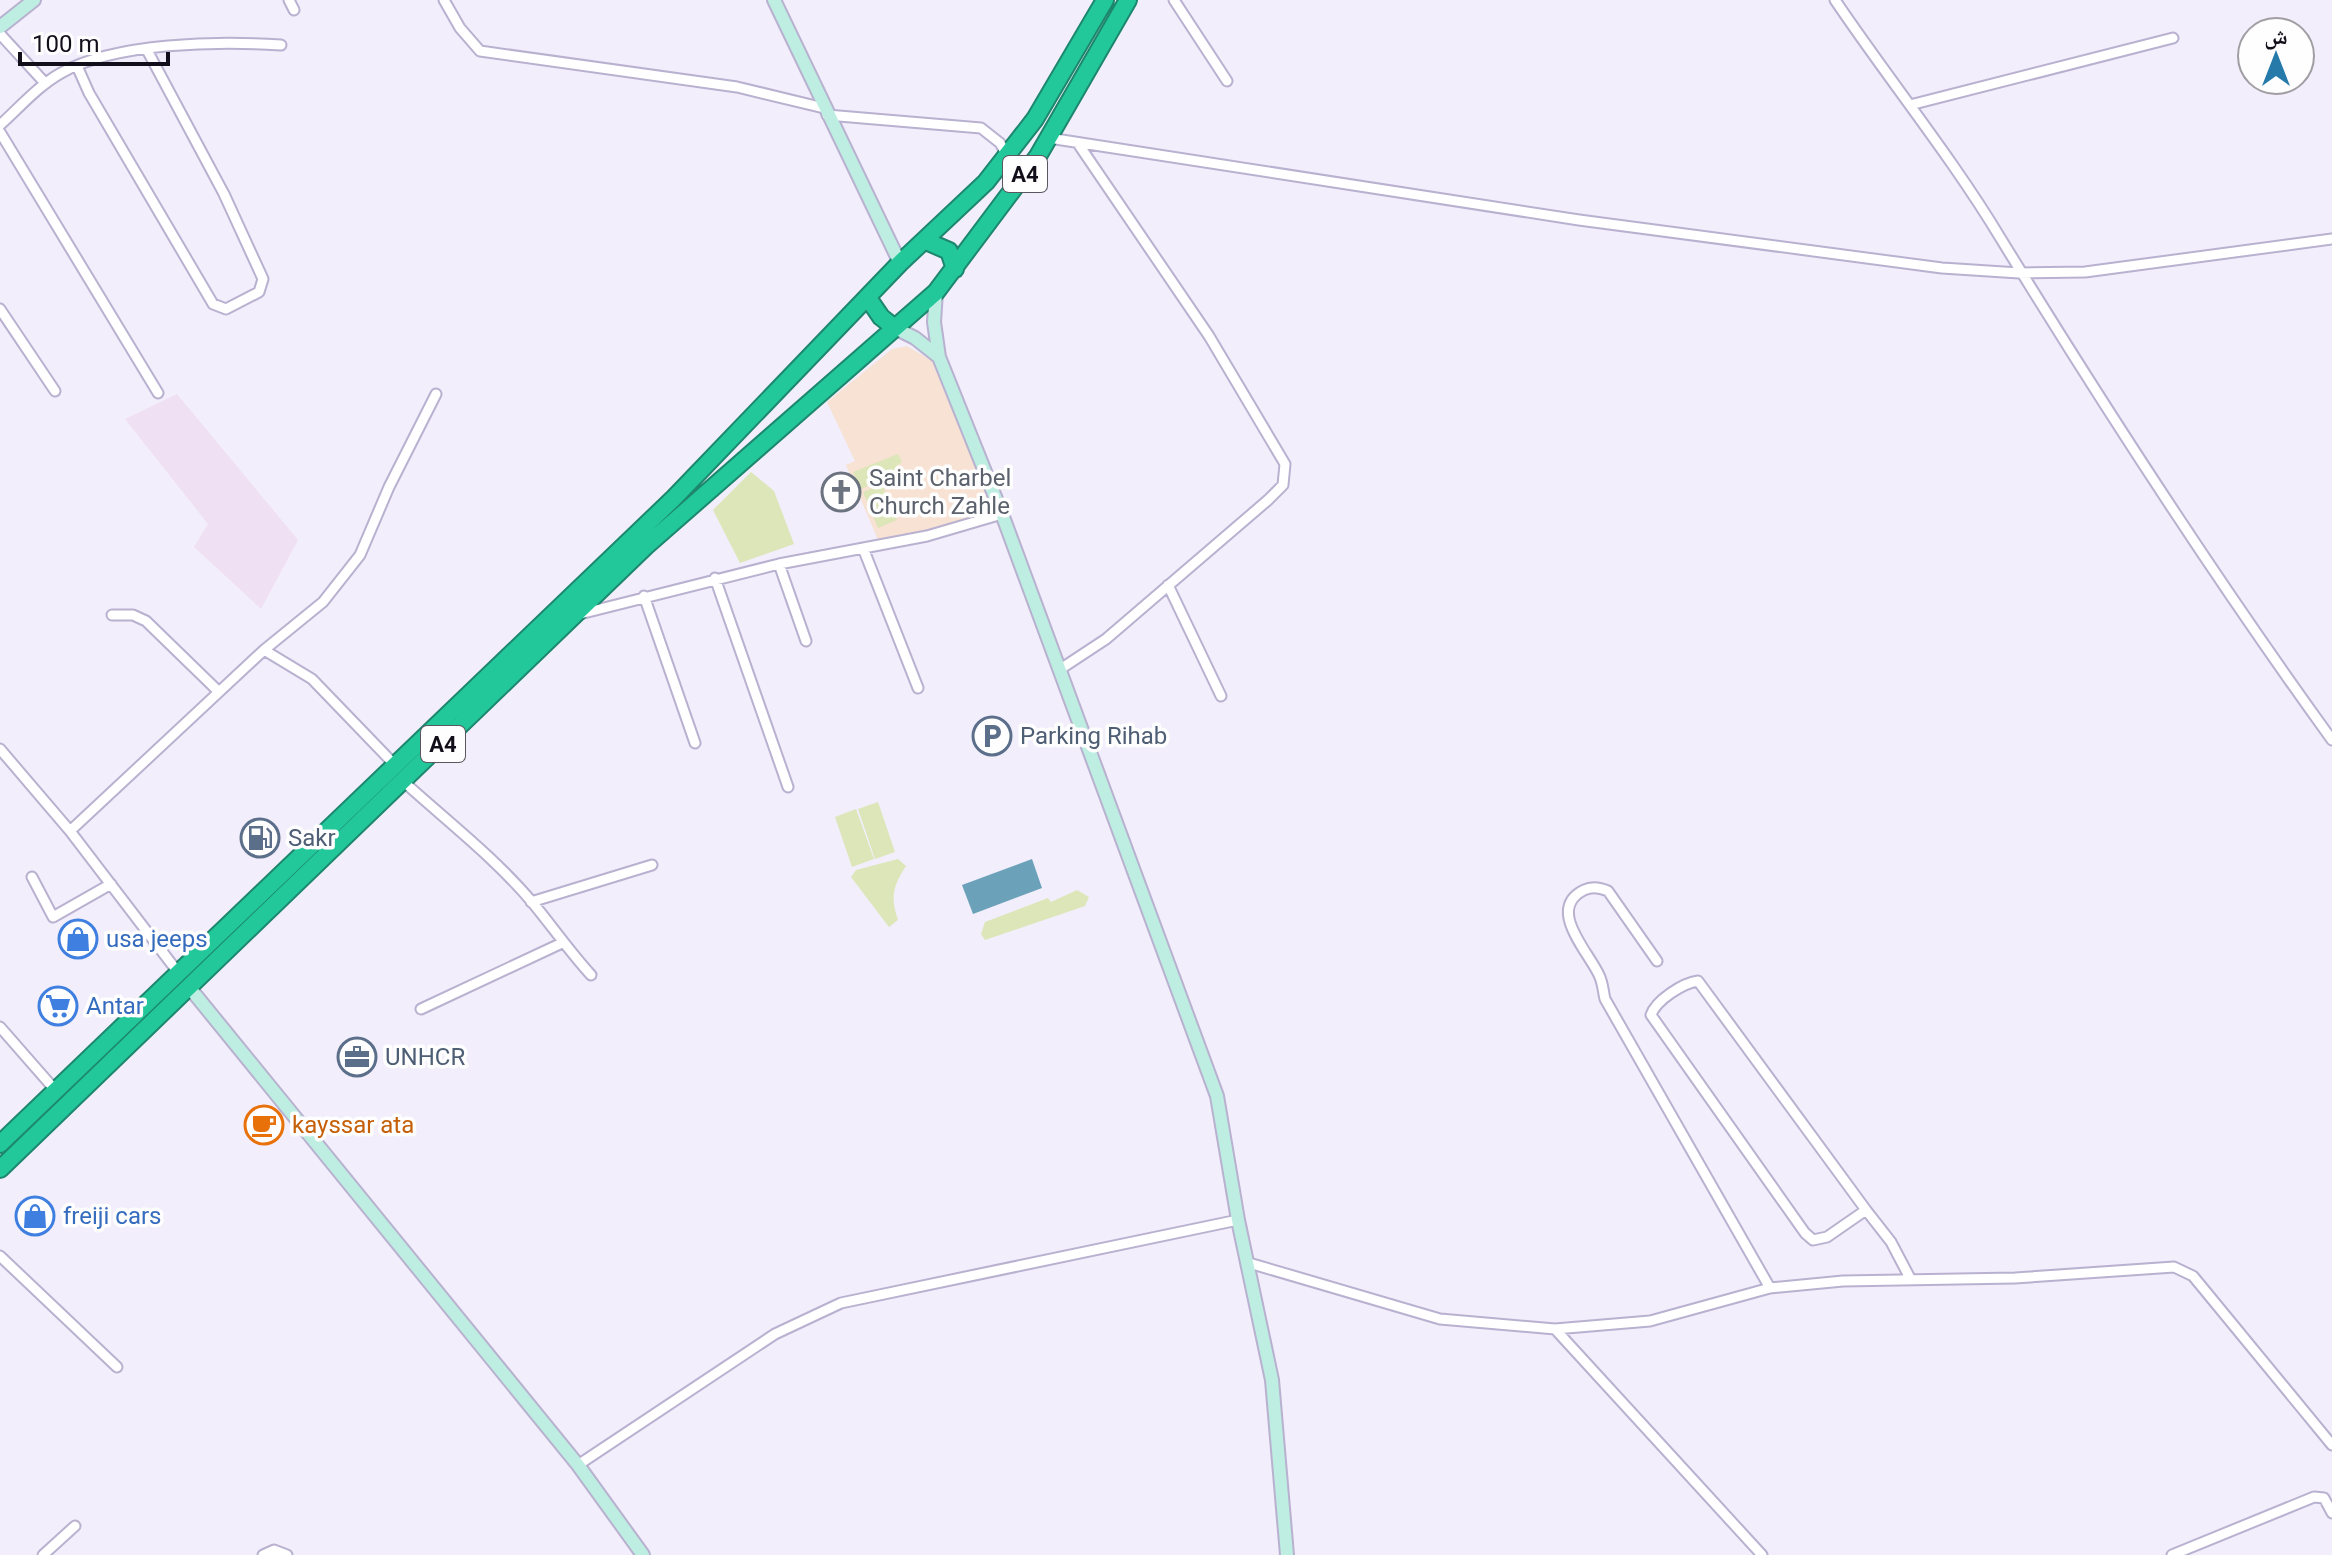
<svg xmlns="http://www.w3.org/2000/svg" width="2332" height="1555" viewBox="0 0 2332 1555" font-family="Roboto,'Noto Naskh Arabic',sans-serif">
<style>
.industrial{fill:#f0e0f3}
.education{fill:#f7e2d4}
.green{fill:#dce6b8}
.water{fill:#6ba2b9}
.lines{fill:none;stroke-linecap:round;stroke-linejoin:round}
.street-casing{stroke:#b9b1d0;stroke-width:13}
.secondary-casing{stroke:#b9b1d0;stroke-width:16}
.highway-casing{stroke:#1d876d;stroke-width:20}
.street{stroke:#fff;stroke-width:9}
.secondary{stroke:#bdeee1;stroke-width:12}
.highway{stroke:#22c79a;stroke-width:16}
.labels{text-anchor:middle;stroke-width:7;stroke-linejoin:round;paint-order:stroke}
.shield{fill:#fefefe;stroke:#5a575e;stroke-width:2}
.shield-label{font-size:22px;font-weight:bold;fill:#130f1a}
.worship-label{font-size:24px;fill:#5b616d;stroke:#fefefe;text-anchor:start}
.service-label{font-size:24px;fill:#4e5e75;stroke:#fefefe;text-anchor:start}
.shop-label{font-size:24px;fill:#366cbe;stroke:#fefefe;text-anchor:start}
.food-label{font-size:24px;fill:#c56008;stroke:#fefefe;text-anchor:start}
</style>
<rect width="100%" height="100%" fill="#f2eefb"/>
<path class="industrial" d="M177 394 298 540 261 609 194 547 208 524 125 419Z"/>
<path class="education" d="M907 346 932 361 992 509 930 532 879 542 846 465 855 461 827 402 892 349Z"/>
<path class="green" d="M898 454 902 462 896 466 897 474 861 489 853 472Z
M751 472 774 491 794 544 740 563 713 510Z
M882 484 897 520 878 528 863 492Z
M878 802 895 852 875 859 858 809Z
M856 809 874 859 852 867 835 817Z
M898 859 906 866C893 886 890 897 898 920L889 927 851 877 856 870Z
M1077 890 1089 897 1085 906 985 940 981 934 985 922 1048 898 1051 902Z"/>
<path class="water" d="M1032 859 1042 888 973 914 962 885Z"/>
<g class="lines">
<defs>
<path id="street" d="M289 0 294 10
M444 0 460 28 480 51 737 87 824 108
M1174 0 1227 81
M1835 0C1889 80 1951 156 2001 239 2106 410 2214 577 2332 740
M0 34 45 83
M77 66 89 93 213 304 226 309 259 292 263 279 224 194 147 50
M1910 105 2173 38
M827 115 981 128 1000 143 1008 157
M0 125C20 107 38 86 61 73 116 42 219 41 281 45
M0 132 158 393
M1049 138 1579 220 1942 268 2019 273 2085 272 2332 239
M0 309 55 391
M863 548 918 688
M779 564 806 641
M715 578 788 787
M1168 585 1221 696
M644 596 695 743
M580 614 779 564 927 536 1002 514
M112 615H133L146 621 218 691
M264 650 323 602 360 555 389 487 436 394
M1059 670 1106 639 1268 500 1283 485 1285 464 1209 336 1079 145
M0 749 70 831 177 971
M404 782C447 821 494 857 532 902 552 926 569 951 591 975
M70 831 264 650 312 679 394 764
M32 877 53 917 111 884
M531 902 652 865
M1657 961 1608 891C1599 887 1592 886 1584 890 1546 909 1588 951 1599 975 1603 983 1603 991 1605 999L1770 1288
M1698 981 1866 1210 1827 1237 1813 1240 1805 1233 1651 1015C1656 1000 1683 983 1698 981Z
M421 1009 562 943
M0 1027 56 1091
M1866 1210 1891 1242 1911 1280
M0 1256 117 1367
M1249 1263 1440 1319 1555 1329 1650 1321 1770 1288 1843 1281 2015 1278 2174 1267 2193 1276 2332 1445
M1555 1329 1762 1555
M578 1465 775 1334 841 1303 1238 1220
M43 1555 75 1526
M263 1555 274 1550 287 1555
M2172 1555 2314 1497 2324 1498 2332 1513"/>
<path id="secondary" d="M774 0 900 263
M0 27 34 0
M936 292 934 322 939 357 1002 514 1217 1096 1238 1220 1272 1380 1287 1555
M895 328 915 338 939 357
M189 987 578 1465 643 1555"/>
<path id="highway" d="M926 241 949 251 955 269
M868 298 881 317 895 328
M0 1144 674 498 900 263 986 182 1035 119 1105 0
M0 1169 646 546 936 292 1038 156 1128 0"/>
</defs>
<use href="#street" class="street-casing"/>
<use href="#secondary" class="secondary-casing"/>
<use href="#highway" class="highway-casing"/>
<use href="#street" class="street"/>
<use href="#secondary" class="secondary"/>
<use href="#highway" class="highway"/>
</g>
<defs>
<symbol id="church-ring" viewBox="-11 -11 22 22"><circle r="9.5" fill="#fefefe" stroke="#6b7280" stroke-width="1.5"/><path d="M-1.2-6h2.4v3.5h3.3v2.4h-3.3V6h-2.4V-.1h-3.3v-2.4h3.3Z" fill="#6b7280"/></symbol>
<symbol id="parking-ring" viewBox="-11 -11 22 22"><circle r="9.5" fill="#fefefe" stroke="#5c6f8a" stroke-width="1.5"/><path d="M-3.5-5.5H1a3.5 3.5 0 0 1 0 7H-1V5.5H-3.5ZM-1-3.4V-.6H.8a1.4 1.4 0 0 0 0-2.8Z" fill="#5c6f8a"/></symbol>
<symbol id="fuel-ring" viewBox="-11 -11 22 22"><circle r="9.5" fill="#fefefe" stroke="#5c6f8a" stroke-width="1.5"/><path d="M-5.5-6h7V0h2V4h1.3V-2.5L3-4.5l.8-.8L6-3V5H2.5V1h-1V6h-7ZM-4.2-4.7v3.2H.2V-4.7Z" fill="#5c6f8a"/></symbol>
<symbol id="shop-ring" viewBox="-11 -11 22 22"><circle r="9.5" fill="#fefefe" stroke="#3f7fe0" stroke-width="1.5"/><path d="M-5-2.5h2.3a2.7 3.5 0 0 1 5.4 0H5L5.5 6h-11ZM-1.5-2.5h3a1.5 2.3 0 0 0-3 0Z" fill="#3f7fe0"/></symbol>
<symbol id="supermarket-ring" viewBox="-11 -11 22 22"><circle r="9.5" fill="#fefefe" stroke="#3f7fe0" stroke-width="1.5"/><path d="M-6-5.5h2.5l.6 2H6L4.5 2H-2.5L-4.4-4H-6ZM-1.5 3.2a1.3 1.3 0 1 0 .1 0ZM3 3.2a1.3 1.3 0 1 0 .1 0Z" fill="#3f7fe0"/></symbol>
<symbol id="office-ring" viewBox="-11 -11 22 22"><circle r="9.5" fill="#fefefe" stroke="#5c6f8a" stroke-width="1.5"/><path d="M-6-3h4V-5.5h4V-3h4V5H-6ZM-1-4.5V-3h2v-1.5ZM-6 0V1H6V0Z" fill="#5c6f8a"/></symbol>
<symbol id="cafe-ring" viewBox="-11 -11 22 22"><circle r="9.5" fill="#fefefe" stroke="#e8710a" stroke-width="1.5"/><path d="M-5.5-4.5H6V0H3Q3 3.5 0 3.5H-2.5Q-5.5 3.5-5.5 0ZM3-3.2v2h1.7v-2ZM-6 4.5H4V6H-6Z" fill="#e8710a"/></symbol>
</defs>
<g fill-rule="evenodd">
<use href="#church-ring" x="819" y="470" width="44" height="44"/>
<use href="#parking-ring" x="970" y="714" width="44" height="44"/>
<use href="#fuel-ring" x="238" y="816" width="44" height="44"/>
<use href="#shop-ring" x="56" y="917" width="44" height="44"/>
<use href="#supermarket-ring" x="36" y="984" width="44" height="44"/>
<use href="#office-ring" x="335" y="1035" width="44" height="44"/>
<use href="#cafe-ring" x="242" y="1103" width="44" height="44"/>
<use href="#shop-ring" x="13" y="1194" width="44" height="44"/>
</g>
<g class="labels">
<g class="shield">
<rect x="1003" y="156" width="44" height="36" rx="6"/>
<rect x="421" y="726" width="44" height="36" rx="6"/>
</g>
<g class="shield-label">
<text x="1025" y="182">A4</text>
<text x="443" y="752">A4</text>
</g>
<g class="worship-label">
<text x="869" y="486">Saint Charbel<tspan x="869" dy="28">Church Zahle</tspan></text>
</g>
<g class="service-label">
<text x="1020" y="744">Parking Rihab</text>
<text x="288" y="846">Sakr</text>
<text x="385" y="1065">UNHCR</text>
</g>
<g class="shop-label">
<text x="106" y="947">usa jeeps</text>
<text x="86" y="1014">Antar</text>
<text x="63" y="1224">freiji cars</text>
</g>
<g class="food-label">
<text x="292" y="1133">kayssar ata</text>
</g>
</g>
<g transform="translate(2276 56)"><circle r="38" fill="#fefefe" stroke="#a09ea3" stroke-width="2"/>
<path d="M0-6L14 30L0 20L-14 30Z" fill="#257aaa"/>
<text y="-12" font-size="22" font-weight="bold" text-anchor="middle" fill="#130f1a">ش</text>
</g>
<path d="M20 52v12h148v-12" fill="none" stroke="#130f1a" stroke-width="4"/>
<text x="32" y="52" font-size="24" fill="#130f1a" stroke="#fefefe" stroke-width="6" paint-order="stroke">100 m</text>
</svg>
